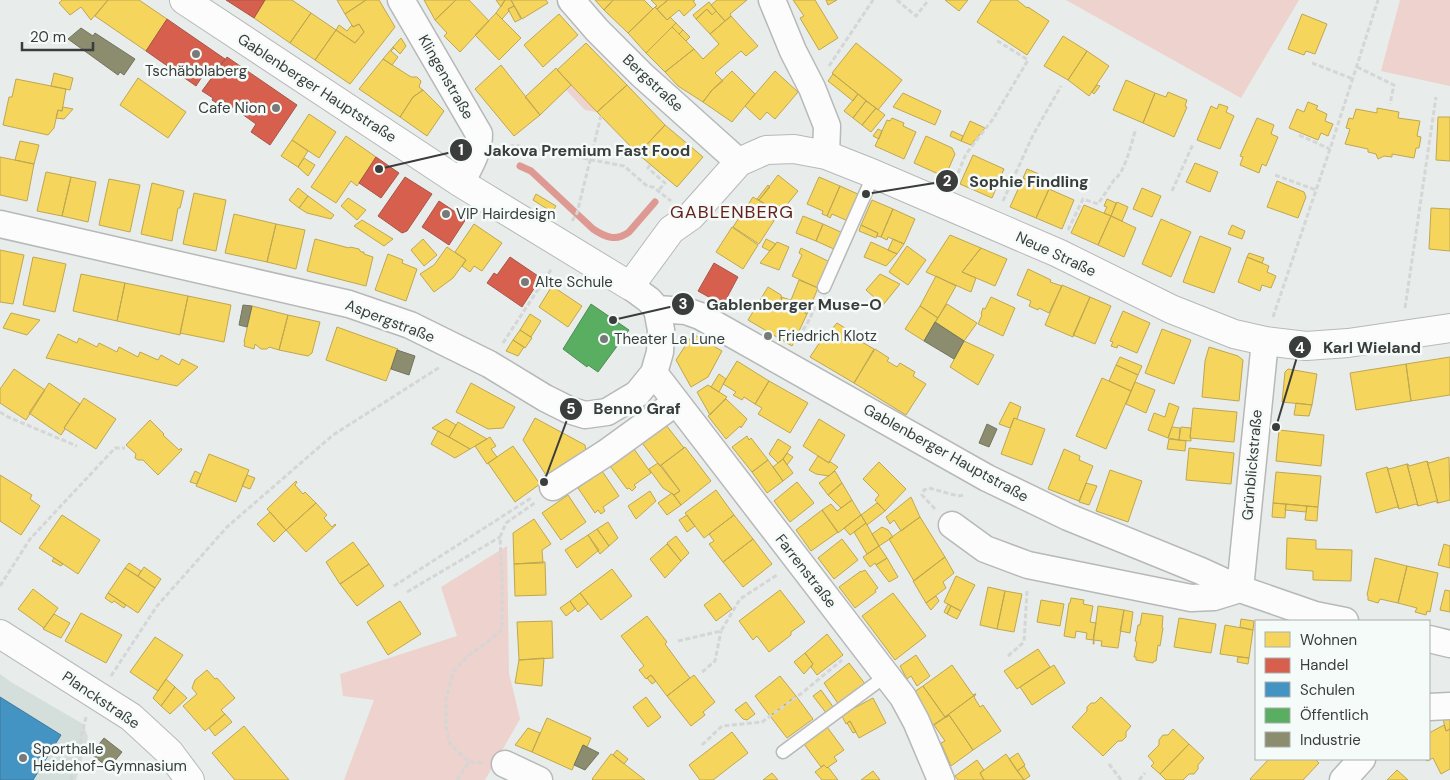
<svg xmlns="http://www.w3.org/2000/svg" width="1450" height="780" viewBox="0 0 1450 780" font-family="'DM Sans',sans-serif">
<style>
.built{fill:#d4dfdb}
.green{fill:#eed2cd}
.homes{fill:#f6d55c;stroke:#bea752}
.shops{fill:#d6604d;stroke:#a75648}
.schools{fill:#4393c3;stroke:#40799a}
.public{fill:#5aae61;stroke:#508c56}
.industry{fill:#8c8c6e;stroke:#73745f}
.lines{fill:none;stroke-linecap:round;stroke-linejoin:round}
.stream{stroke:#dd9992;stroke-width:7}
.lane-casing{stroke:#b6b9b8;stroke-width:15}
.street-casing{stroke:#b6b9b8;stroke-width:29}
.secondary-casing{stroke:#b6b9b8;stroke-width:30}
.path{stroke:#d5d6d6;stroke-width:3;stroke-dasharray:5 2.5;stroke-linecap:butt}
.lane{stroke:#fcfcfc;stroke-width:12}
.street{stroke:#fcfcfc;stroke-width:26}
.secondary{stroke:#fcfcfc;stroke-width:28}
.poi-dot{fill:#777a79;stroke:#f4fbf9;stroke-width:2}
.labels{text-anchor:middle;stroke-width:5;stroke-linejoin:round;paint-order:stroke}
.poi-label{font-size:15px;fill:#3a3d3c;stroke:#f4fbf9;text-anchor:start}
.street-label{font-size:15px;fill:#3a3d3c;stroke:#f4fbf9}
.quarter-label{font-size:18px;letter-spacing:1px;fill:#67221e;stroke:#f4fbf9}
.leader{fill:none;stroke:#3a3d3c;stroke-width:2}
.callout-dot{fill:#3a3d3c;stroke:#f4fbf9;stroke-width:2}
.mark-label{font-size:15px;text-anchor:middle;font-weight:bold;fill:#fff}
.callout-label{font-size:16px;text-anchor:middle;font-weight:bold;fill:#3a3d3c;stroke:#f4fbf9;stroke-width:5;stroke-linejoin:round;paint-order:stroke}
</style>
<rect width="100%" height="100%" fill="#e8ecea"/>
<path class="built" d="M0 674 11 682 83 724 88 737 76 780H0Z"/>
<path class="green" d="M1066 0H1299L1241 98Z
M1400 0H1450V86L1381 71Z
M571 85 597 112 585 110 566 90Z
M507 546 509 673 520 719 485 780H344L374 700 343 696 340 674 457 636 441 587Z"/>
<path class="homes" d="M62 0H108L91 20 81 7 70 15 59 3Z
M108 0H139L167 19 146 51 95 16Z
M265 0H292L311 13 290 43 254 18Z
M337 0H366L345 14Z
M366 0H379L395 27 350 84 315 60 336 30 355 43 364 32 359 24 353 27 345 14Z
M424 0H456L435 20Z
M456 0H469L489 21 460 52 444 36 447 33 435 20Z
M496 0H505L501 7Z
M505 0H511L514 6 508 9 509 11 502 19 496 13Z
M511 0H546L548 3 522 19Z
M595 0H613L604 10Z
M613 0H644L653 9 628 33 604 10Z
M651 0H668L657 9 655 7 657 6Z
M668 0H695L693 1 696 5 684 16 679 10 667 20 657 9Z
M717 0H747L730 14 731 16 725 21 711 5Z
M793 0H815L838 38 819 50 800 18 804 16Z
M826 0H837L828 5Z
M945 0H968L959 11Z
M991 0H1017L1027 8 1028 7 1049 21 1027 55 977 22Z
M709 2 716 11 712 15 707 9 696 19 693 15Z
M514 6 521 19 515 22 508 9Z
M655 7 667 20 670 17 676 23 646 53 628 33Z
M707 9 712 15 716 11 725 21 710 34 696 19Z
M311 13 336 30 315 60 290 43Z
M496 13 521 38 499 60 475 35Z
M559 14 578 35 543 67 524 45Z
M1302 14 1327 24 1315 54 1306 51 1304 55 1288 49Z
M731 16 758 46 746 56 741 51 715 73 723 81 712 90 703 102 678 86 665 72 694 49 703 59 719 44 710 34Z
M676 23 683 30 679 34 672 27Z
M359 24 364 32 355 43 336 30 339 25 347 31 352 25 353 27Z
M672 27 694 49 665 72 646 53Z
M683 30 690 37 686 41 679 34Z
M1063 36 1087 51 1068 80 1044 66Z
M401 38 406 46 400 54 393 47Z
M586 43 627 85 597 112 557 70Z
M856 43 902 80 878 110 832 73Z
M393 47 394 48 391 51 398 57 392 65 383 59Z
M1087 51 1109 66 1089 96 1068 80Z
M383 59 411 77H417L421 81 419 87 423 90 413 97 400 117 359 89Z
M501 65 540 115 514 136 475 89Z
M556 68 571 85 540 115 525 97Z
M732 71 755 94 732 122 703 102 712 90Z
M775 71 798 92 775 119 767 112 760 120 745 106Z
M54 73 73 78 70 90 51 86Z
M833 74 858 94 853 101 828 81Z
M138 78 186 112 168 138 120 105Z
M16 79 66 89 62 111 58 110 54 128 48 135 3 125 9 97H12Z
M1126 80 1155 93 1143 123 1113 110Z
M627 85 665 125 638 154 597 112Z
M1097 85 1100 86 1094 94 1092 92Z
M423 90 444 111 427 136 400 117 413 97Z
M1168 92 1187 100 1185 106 1187 107 1174 137 1172 136 1143 123 1155 93 1166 97Z
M903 93 941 111 935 125 893 107Z
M858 94 866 101 853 118 844 111Z
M866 101 876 108 862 125 853 118Z
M1308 102 1318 106 1316 109 1327 114 1325 121 1333 124 1328 136 1321 133 1318 140 1289 128 1297 109 1304 112Z
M1219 104 1228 107 1226 112 1234 116 1220 149 1197 140 1211 106 1217 109Z
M63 107 73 109 64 119 56 118 58 110 62 111Z
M876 108 885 115 871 132 862 125Z
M1377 108 1399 112 1398 118 1420 121 1417 136 1421 137 1419 148H1416L1414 158 1392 154V157L1384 156 1378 159 1376 154 1368 152V149L1345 144 1350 129 1346 128 1349 118 1353 119 1356 109 1377 113Z
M309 114 336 132 319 158 292 140Z
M1438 117H1450V161L1436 160Z
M892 118 904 123 903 126 916 132 904 159 875 146 887 120 890 121Z
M1257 118 1274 125 1271 134 1278 137 1266 166 1262 164 1259 173 1240 165 1243 157 1240 156Z
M970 121 985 128 971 145 961 141Z
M665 125 703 157 677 187 638 154Z
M878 129 882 131 879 139 873 136Z
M952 131 963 136 961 141 950 136Z
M346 136 376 157 357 186 351 181 336 203 311 187Z
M926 136 952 148 955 154 945 177 914 163Z
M292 140 308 151 298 167 281 156Z
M20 141 39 145 34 164 15 160Z
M973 155 1004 169 992 198 960 184Z
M0 157 34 164 27 201 0 195Z
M304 158 315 165 308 176 298 167Z
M1195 163 1218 172 1210 192 1186 182Z
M1027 169 1039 174 1035 183 1023 178Z
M46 172 71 177 62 216 37 211Z
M778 175 798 191 785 207 787 208 781 216 778 214 779 213 759 200Z
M71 177 96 182 88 222 62 216Z
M819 177 840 186 827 216 822 214 823 211 807 204Z
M1023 178 1049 189 1036 218 1010 207Z
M109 179 140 185 130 232 99 225Z
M1277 181 1304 192 1306 197 1298 218 1267 207Z
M152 183 184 191 180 208H178L172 241 141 234Z
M768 185 770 187 759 200 757 199Z
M840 186 860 195 848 221 832 214 830 218 827 216Z
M298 188 308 196 299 208 289 200Z
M1142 188 1161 196 1152 217 1133 209Z
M1049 189 1074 200 1062 229 1036 218Z
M194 193 226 200 216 251 183 244Z
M536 194 556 206 552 212 533 200Z
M308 196 334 215 331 219 307 213 299 208Z
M753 197 779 213 759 244 733 227Z
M348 198 366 210 357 220 341 206Z
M1107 199 1116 203 1111 216 1104 213 1107 207 1104 206Z
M872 200 893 209 881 237 877 236 878 233 861 225Z
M1117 202 1128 207 1122 221 1111 216Z
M1084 205 1111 216 1098 245 1071 233Z
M1431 208 1450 209V251L1429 249Z
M893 209 915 219 904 244 888 237 887 240 881 237Z
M234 214 276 224 267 262 225 253Z
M803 216 823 224 816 241 796 233Z
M1111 216 1136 228 1124 257 1098 245Z
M1161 219 1191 232 1171 277 1142 264Z
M362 220 393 239 384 246 354 226Z
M276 224 305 230 296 269 267 262Z
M474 224 502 243 482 271 474 266 470 272 462 266 466 260 455 252Z
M823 224 843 233 836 250 816 241Z
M861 225 878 233 876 238 859 231Z
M1232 225 1245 231 1242 239 1228 234Z
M732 227 758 245 743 269 716 252Z
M950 235 981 248 962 272 976 278 971 292 926 272Z
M1200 236 1231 248 1214 293 1183 282Z
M315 239 349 248 350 247 359 249 361 252H364V254L373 257 366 286 307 271Z
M423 239 437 255 424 266 411 250Z
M766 239 776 244 770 251 762 247Z
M893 239 904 244 897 254 888 250Z
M777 242 789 247 779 270 760 263Z
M871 242 897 254 886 266 864 257Z
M907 246 926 260 908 285 889 272Z
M447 247 466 260 453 278 434 292 420 274 434 265Z
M801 248 830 262 818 288 792 276 802 255 799 253Z
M981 248 1007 259 995 286 962 272Z
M0 250 24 255 13 304 0 302Z
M1249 253 1264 258 1262 263 1247 257Z
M388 254 403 260 402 263 417 269 406 301 375 290Z
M33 257 66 264 55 312 23 305Z
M1247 257 1269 266 1267 272 1276 276 1271 288 1262 285 1260 291 1238 282Z
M1028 269 1051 280 1050 282 1062 286 1049 313 1039 308 1038 310 1029 306 1031 301 1017 295Z
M81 274 125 283 117 321 73 311Z
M880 274 900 284 883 305 866 290Z
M936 276 956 286 938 318 920 306Z
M799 280 818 288 807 314 791 305 790 306 782 301 781 297 791 300Z
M125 283 188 296 180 335 117 321Z
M1062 285 1090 297 1073 337 1045 325Z
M552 286 582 306 568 327 539 307Z
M768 287 781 295 782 301 790 306 791 305 807 314 792 346 748 320Z
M188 296 231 305 224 342 180 333Z
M991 297 1015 308 1003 336 978 324 982 315 981 314 983 308 985 309Z
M1090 297 1111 306 1095 344 1073 335Z
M947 304 977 323 964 341 935 322Z
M252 306 288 315 279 350 269 347 267 349H261L255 344 254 349 244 346 245 342H244Z
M920 306 938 318 924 341 905 329Z
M1123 311 1150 323 1137 353 1118 345 1117 348 1111 346 1113 342 1110 341Z
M11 313 40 320 27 335 3 328Z
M530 314 541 321 531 337 520 330Z
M288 315 320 322 312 353 308 356 279 350Z
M837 323 850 331 848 334 874 349 854 383 810 357 818 345Z
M337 327 398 349 386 381 326 360Z
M1162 329 1191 340 1174 384 1145 373Z
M520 330 532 338 525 348 513 340Z
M58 334 77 343 79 338 97 347 99 343 117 352 119 347 138 357 140 352 158 360 161 355 179 365 182 359 198 367 177 386 46 358Z
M693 334 722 351 708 377 691 387 676 360Z
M513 340 524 347 518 356 506 351Z
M964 341 994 355 978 385 950 367Z
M1209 347 1238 356 1243 360 1239 401 1202 397 1205 361Z
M875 349 889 358 887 361 897 367 900 363 915 372 913 376 926 384 906 415 854 383Z
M1120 357 1142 366 1138 375 1116 365Z
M1450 357V395L1411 401 1406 364Z
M737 361 769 381 755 404 744 397 742 400 733 395 736 392 723 384Z
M1406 364 1411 401 1356 410 1350 373Z
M1116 365 1138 375 1131 391 1109 381Z
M14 369 45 390 26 420 0 403V389Z
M1288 369 1317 374 1312 405 1282 402 1285 372Z
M719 374 726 379 719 392 711 387Z
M1102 378 1131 391 1106 449 1076 436Z
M769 381 808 403 790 433 758 414 762 408 755 404Z
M1135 382 1155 390 1146 413 1126 404Z
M49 383 80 404 64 428 65 429 61 435 29 413Z
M471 383 515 407 503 428 488 429 456 412Z
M708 385 727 397 710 415 697 392Z
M84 398 116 419 96 449 64 428Z
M726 399 747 419 741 428 740 426 726 439 708 416Z
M1010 402 1021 407 1017 419 1014 418 1010 428 999 424Z
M1169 403 1179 407 1168 438 1148 430 1154 413 1165 417Z
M1296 403 1312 405 1309 416 1294 415Z
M1193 408 1237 412 1234 442 1190 438Z
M535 418 585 445 586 452 548 478 523 440Z
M1014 418 1045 429 1032 465 1001 454Z
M446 419 456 425 449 437 432 428Z
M819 419 845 435 829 463 803 446Z
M150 420 164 434 163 435 179 450 181 448 182 450 158 475 143 460H138L135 458 136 454 126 445Z
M458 422 487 439 470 449 449 437Z
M666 425 684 448 660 466 642 443Z
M1172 427 1180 428 1179 440 1168 438Z
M1181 427 1191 428 1190 438H1191V441L1179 440Z
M1279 430 1324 435 1321 466 1276 461Z
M438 431 449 437 470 449 455 458 431 444Z
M747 436 749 440 751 438 768 460 752 472 732 447Z
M490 437 496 446 491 449 497 457 487 464 475 446Z
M778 439 791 447 783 459 778 463 769 454Z
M1169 439 1186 441 1185 451 1167 449Z
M513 446 540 484 515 502 488 463Z
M685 447 711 481 681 505 674 495 680 491 661 465Z
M1189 448 1234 453 1231 484 1186 480Z
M634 449 651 473 634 485 636 487 632 491 629 488 627 489 610 466Z
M1064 449 1080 456 1079 460 1093 466 1079 501 1048 489Z
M787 453 793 457 787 465 783 459Z
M209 454 249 470 236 502 196 486Z
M818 456 829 463V461L838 467 829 476 816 474 809 470Z
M1449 457 1450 500 1438 503 1427 461 1429 463Z
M783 459 793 473 783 481 773 467Z
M768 460 783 481 767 493 752 472Z
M1427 461 1438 503H1437L1436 501 1418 506 1407 464H1408L1409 466Z
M879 462 906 489 885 511 875 500 879 495 863 479Z
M658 463 680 491 674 495 663 488 649 469Z
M1407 464 1418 506 1416 504 1399 509 1387 467 1389 469Z
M1387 467 1399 509 1397 507 1376 513 1366 473Z
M1110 470 1142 481 1128 522 1096 511Z
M195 471 201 474 197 484 190 482Z
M602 471 619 496 603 507 605 511 601 514 598 510 595 513 578 488Z
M835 471 842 483 828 495 819 483Z
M1276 472 1321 476 1318 507 1273 503Z
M0 475 32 495 30 499 40 506 21 535 0 521Z
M247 475 255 478 250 489 242 486Z
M296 481 297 482 295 485 303 494 305 492 316 503 286 530 267 509Z
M797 482 814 503 790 522 774 501Z
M842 483 852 500 841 508 828 495Z
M1086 483 1097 486 1089 505 1079 502Z
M716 490 734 515 704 538 685 513Z
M650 491 656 501 636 519 628 506Z
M672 493 681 505 667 515 658 503Z
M568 495 586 522 561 540 542 513Z
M911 497 920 517 901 531 894 520 890 524 886 517Z
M852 500 861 515 838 533 822 510 831 504 837 511Z
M316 503 327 515 324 518 332 527 335 524 336 525 306 552 286 530Z
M877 503 885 511 867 525 861 515Z
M1273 503 1286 504 1285 518 1272 517Z
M1286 504 1307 506 1306 512 1285 510Z
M1307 506 1318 507 1317 521 1305 520Z
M822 510 838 532 811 551 796 530Z
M270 512 286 530 274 542 257 524Z
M62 515 100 540 78 574 39 548Z
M687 515 695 526 687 532 679 520Z
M734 515 753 539 723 562 709 544 714 541 709 534Z
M861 515 866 523 850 535 844 528Z
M920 517 945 557 914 581 889 539Z
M534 519 551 544 542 550 543 563 514 564 513 533Z
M608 522 618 538 609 546 597 529Z
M866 523 879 546 867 554 854 532Z
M882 527 888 530 893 537 879 546 872 534Z
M597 529 609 546 600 554 588 535Z
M588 535 599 550 577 568 565 550Z
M676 536 689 553 681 561 667 543Z
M1287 538 1316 540V549L1352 550 1351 581 1313 580V571L1286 569Z
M753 539 772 564 743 587 723 562Z
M842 539 858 560 834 579 818 558Z
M353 542 369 564 340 584 326 562Z
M667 544 681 561 665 578 650 559Z
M1444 544 1450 546V568L1438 565Z
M879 546 887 558 876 565 875 563 870 567 863 557Z
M945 557 954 573 943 582 946 588 926 603 913 581Z
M54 558 63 564 61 566 52 561Z
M887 558 898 577 889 582 876 565Z
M1375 558 1407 566 1398 603 1380 599 1378 603 1368 600V596L1367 595Z
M542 562H545L546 595 515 596 514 564Z
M129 563 141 571 138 576 125 568Z
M369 564 384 586 357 606 340 584Z
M1407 566 1438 573 1430 612 1427 611 1426 615 1415 612 1417 608 1398 603Z
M144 567 161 579 155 588 138 576Z
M125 568 155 588 138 613 108 593Z
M612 569 632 596 601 620 580 593Z
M865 570 878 588 875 590 876 592 855 608 839 587 861 571V572Z
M956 576 975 585 961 611 944 602Z
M988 587 1005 591 997 629 980 625Z
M33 589 58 608 44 628 18 609Z
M780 590 805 622 791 632V635L769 652 757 636 753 640 739 621Z
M1445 590 1450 591V612L1440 610Z
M1005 591 1022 594 1014 632 997 629Z
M108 593 126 605 124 608 114 601 112 603 105 598Z
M580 593 588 604 578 612 570 601Z
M720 593 732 609 716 621 704 605Z
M893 593 926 636 895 660 862 616Z
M936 596 939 601 931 610 926 603Z
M1071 598 1084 600 1083 604 1093 606 1090 622 1096 623 1093 640 1086 639 1087 633 1076 631 1075 638 1064 636 1069 603H1070Z
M1041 600 1064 604 1060 626 1037 622Z
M400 601 421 634 388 655 367 622Z
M570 601 575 609 566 616 560 608Z
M948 604 951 606 947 614 944 612Z
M951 606 961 611 957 619 947 614Z
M1098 606 1124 610 1118 648 1101 646 1102 641 1094 640V644H1093Z
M1124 610 1133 612 1130 633 1120 631Z
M81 613 122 635 106 663 65 641Z
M1142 613 1163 616 1162 628H1163L1160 646 1158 645 1156 661H1154L1153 663 1136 660V657H1134L1137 642 1135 641 1138 625H1140Z
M54 614 70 623 61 638 43 629Z
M647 616 667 642 665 644 690 678 667 696 651 675 646 679 639 670 644 666 621 636Z
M1179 618 1216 624 1211 653 1174 647Z
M1241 619 1254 621 1253 630 1240 627Z
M552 621 553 658 519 660 517 622Z
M1225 625 1253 630 1249 658 1220 654Z
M827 634 843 655 817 675 811 667 813 664 805 653Z
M155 637 183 655 158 691 130 672Z
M1038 649 1050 667 1017 689 1004 671Z
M805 653 813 664 804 674 794 662Z
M916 655 930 676 917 686 911 676 907 679 900 666Z
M1238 657 1249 658 1248 664 1237 662Z
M544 658 542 686 515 683 519 660Z
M849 663 866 685 839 705 824 683Z
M952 665 973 695 975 694H976L945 717 923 686Z
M1054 665 1065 683 1032 705 1020 687Z
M207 670 215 679 217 678 235 698 221 710 225 714 205 731 183 706 197 694 192 688 195 680Z
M651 675 656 681 652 684 647 678Z
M694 675 715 702 703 712 705 715 691 726 667 696Z
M780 676 796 696 770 716 755 696Z
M166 679 175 687 161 706 153 698Z
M923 686 945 717 933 725 914 692Z
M175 687 187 698 170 714 161 706Z
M821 690 834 708 827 714 813 696Z
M976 694 974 697 980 707 983 705 1001 731 973 750 949 715 946 718 945 717Z
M796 696 813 719 787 738 770 716Z
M646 697 661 717 648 727 633 707Z
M1101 697 1131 726 1126 732V737L1122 741H1118L1103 756 1072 727 1087 711V707L1091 703H1095Z
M873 698 886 723 859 738 850 721 846 724 842 716 845 714V713Z
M746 702 755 714 747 720 743 719 735 710Z
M225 714 232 722 215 736 209 728Z
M949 715 973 750 951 766 941 743 945 741 934 725Z
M547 718 591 738 587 747 583 745 572 770 532 752Z
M1443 719H1450V729L1446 731Z
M850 721 856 732 853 733 847 723Z
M1444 725 1446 731 1450 729V769L1441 774 1433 758 1427 761 1426 759H1429V733Z
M244 726 289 780H235L212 753Z
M827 727 844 750 834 757 837 761 827 768 824 765 821 767 804 744Z
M528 728 540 733 532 752 515 745Z
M1173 729 1189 744 1160 774 1151 766 1154 763 1148 756 1159 745V740L1163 735H1168Z
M732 732 748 753 713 780H700L689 765Z
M1189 744 1204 758 1198 765V769L1194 774H1189L1183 780H1166L1160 774Z
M617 750 628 759 624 764 613 755Z
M1018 753 1025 765 1017 771 1009 759Z
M611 754 613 755 645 780H593L592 779Z
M1006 754 1024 780H984L980 773Z
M1269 759H1315L1319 763 1303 780H1251L1250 779Z
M977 760 984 770 980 773 984 780H958L955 776Z
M824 765 827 768 828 767 838 780H822L815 772Z
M1024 766 1030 776 1024 780 1017 771Z
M1397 770 1408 780H1387Z
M873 771 880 780H861Z
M772 773 778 780H763Z"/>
<path class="shops" d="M226 0H265L254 18Z
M167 19 225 59 214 74 207 69 196 86 146 51Z
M227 57 297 105 270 145 251 132 256 124 221 99 218 104 212 100 213 98 202 91Z
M376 157 399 173 381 198 359 183Z
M405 177 432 194 407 231 402 233 378 216Z
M439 201 466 219 449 245 422 227Z
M510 257 541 278 522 307 487 283 494 273 497 275Z
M714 263 738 277 723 305 698 291Z"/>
<path class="schools" d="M0 697 61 735 33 780H0Z"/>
<path class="public" d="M591 304 629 330 598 372 588 365 587 367 563 349Z"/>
<path class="industry" d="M81 28 93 36 95 33 135 59 124 75 120 72 118 75 68 39Z
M243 305 252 306 247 327 239 325Z
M935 322 964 341 954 359 924 341Z
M397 350 415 356 409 375 391 369Z
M987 424 997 429 989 447 979 443Z
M104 738 122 752 109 768 91 754Z
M583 745 599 753 585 770 574 765Z"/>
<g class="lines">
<path class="stream" d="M520 166 531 171 593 229C605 237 616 242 629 232L655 202"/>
<defs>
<path id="lane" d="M824 287 874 174
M783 752 887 675"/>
<path id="street" d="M401 0 479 134C479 152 469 167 461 183
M571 0 597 30 642 75 739 162
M772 0 793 51 812 88 827 126 826 155
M0 224 349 304 410 325 489 364 545 398 569 410 585 415 607 412 637 394 654 373 660 352 661 330 657 309 649 300 630 286
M657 309 686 311 700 316 987 478 1068 517 1201 571 1240 589 1315 615 1345 621
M654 373 903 697 916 721 941 780
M553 487 606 453 675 403
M952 525 985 549 1028 565 1191 598 1214 597 1240 589 1265 341
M1429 639 1450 644
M1429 707 1450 706
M505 764 539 780
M1343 780 1362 759"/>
<path id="secondary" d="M184 0 461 183 630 286
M630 286 671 230 691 216 739 162 766 150 794 149 826 155 874 174 1058 253 1171 309 1234 334 1265 341 1306 346 1348 343 1450 328
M0 634 131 717 169 752 190 780"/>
</defs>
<use href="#lane" class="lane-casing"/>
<use href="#street" class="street-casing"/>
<use href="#secondary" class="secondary-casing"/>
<path class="path" d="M897 0 916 16 927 2
M1312 63 1353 79
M829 66 873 0
M1357 67 1394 85 1390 104
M1299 135 1330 149
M502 146 510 147 514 145 624 166 647 186 653 187 671 201
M650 165 648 168 665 183 658 191
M1275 175 1316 190
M955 180 966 154 993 119 1028 60 996 40
M1172 191 1193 144
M1003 201 1033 135 1061 86
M572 221 577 213 601 116
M1068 230 1083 199 1098 204 1114 180C1126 171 1131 143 1136 129
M1405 308 1436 97
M1273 317 1330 149 1378 0
M503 343 552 268
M795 343 808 322 817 303
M0 412 8 417 77 446
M935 509 922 495 924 490 929 488 958 496 964 495
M0 586 30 539 115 448H125
M394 586 531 498
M407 592 500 537
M678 641 721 631 740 599 777 575
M1008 656 1024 642 1027 591
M702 672 715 661 721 631
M111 676 157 606 227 527 333 435 440 367
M702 745 722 726 762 722 802 693 842 660
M482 763 469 762 450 744 446 727V699L453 672 469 655 488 642 502 629V583L500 537 506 523 536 502
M1109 764 1121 780
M71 780 86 717
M457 780 469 762
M1139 780 1145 773"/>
<use href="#lane" class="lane"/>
<use href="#street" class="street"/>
<use href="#secondary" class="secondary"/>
</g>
<g class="poi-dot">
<circle cx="196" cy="54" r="5"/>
<circle cx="276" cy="108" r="5"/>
<circle cx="446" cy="214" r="5"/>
<circle cx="525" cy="282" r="5"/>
<circle cx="768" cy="336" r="5"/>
<circle cx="604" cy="339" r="5"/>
<circle cx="23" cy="758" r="5"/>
</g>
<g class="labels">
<g class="poi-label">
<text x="196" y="76" text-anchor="middle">Tschäbblaberg</text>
<text x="266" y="113" text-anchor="end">Cafe Nion</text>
<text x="456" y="219">VIP Hairdesign</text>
<text x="535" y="287">Alte Schule</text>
<text x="778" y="341">Friedrich Klotz</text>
<text x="614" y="344">Theater La Lune</text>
<text x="33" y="754">Sporthalle<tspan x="33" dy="17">Heidehof-Gymnasium</tspan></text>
</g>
<g class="street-label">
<text transform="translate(446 77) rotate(60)" y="5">Klingenstraße</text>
<text transform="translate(653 83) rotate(43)" y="5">Bergstraße</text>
<text transform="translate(317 88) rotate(33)" y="5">Gablenberger Hauptstraße</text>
<text transform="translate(1056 254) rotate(25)" y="5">Neue Straße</text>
<text transform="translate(390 321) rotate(21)" y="5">Aspergstraße</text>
<text transform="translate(946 453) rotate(29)" y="5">Gablenberger Hauptstraße</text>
<text transform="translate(1252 465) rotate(-85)" y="5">Grünblickstraße</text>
<text transform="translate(806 571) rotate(52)" y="5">Farrenstraße</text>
<text transform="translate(101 700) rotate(34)" y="5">Planckstraße</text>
</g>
<g class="quarter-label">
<text x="732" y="218">GABLENBERG</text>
</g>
</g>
<path class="leader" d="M379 169L461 150M866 194L947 181M613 320L683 304M1276 427L1300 347M544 482L571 409"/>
<g class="callout-dot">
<circle cx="379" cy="169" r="5"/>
<circle cx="866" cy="194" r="5"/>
<circle cx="613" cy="320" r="5"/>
<circle cx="1276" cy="427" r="5"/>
<circle cx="544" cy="482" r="5"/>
<circle cx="461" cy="150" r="12"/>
<circle cx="947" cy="181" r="12"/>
<circle cx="683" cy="304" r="12"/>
<circle cx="1300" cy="347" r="12"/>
<circle cx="571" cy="409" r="12"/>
</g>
<g class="mark-label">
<text x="461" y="155">1</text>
<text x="947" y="186">2</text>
<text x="683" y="309">3</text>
<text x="1300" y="353">4</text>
<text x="571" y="414">5</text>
</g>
<g class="callout-label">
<text x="587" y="156">Jakova Premium Fast Food</text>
<text x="1029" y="187">Sophie Findling</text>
<text x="794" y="310">Gablenberger Muse-O</text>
<text x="1372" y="353">Karl Wieland</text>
<text x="637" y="414">Benno Graf</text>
</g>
<rect x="1255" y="620" width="175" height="140" fill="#f4fbf9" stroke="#aaafad"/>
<rect x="1265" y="632" width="25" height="15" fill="#f6d55c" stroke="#aaafad"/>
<text x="1300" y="645" font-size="15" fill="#3a3d3c">Wohnen</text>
<rect x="1265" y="658" width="25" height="15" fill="#d6604d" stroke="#aaafad"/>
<text x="1300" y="670" font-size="15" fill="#3a3d3c">Handel</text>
<rect x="1265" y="682" width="25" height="15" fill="#4393c3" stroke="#aaafad"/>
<text x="1300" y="695" font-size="15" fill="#3a3d3c">Schulen</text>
<rect x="1265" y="708" width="25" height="15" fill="#5aae61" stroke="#aaafad"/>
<text x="1300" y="720" font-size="15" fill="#3a3d3c">Öffentlich</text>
<rect x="1265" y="732" width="25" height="15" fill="#8c8c6e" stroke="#aaafad"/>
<text x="1300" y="745" font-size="15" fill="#3a3d3c">Industrie</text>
<path d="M22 42v8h71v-8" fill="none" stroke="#3a3d3c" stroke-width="2.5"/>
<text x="30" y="42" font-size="15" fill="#3a3d3c" stroke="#f4fbf9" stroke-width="4" paint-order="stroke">20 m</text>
</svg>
